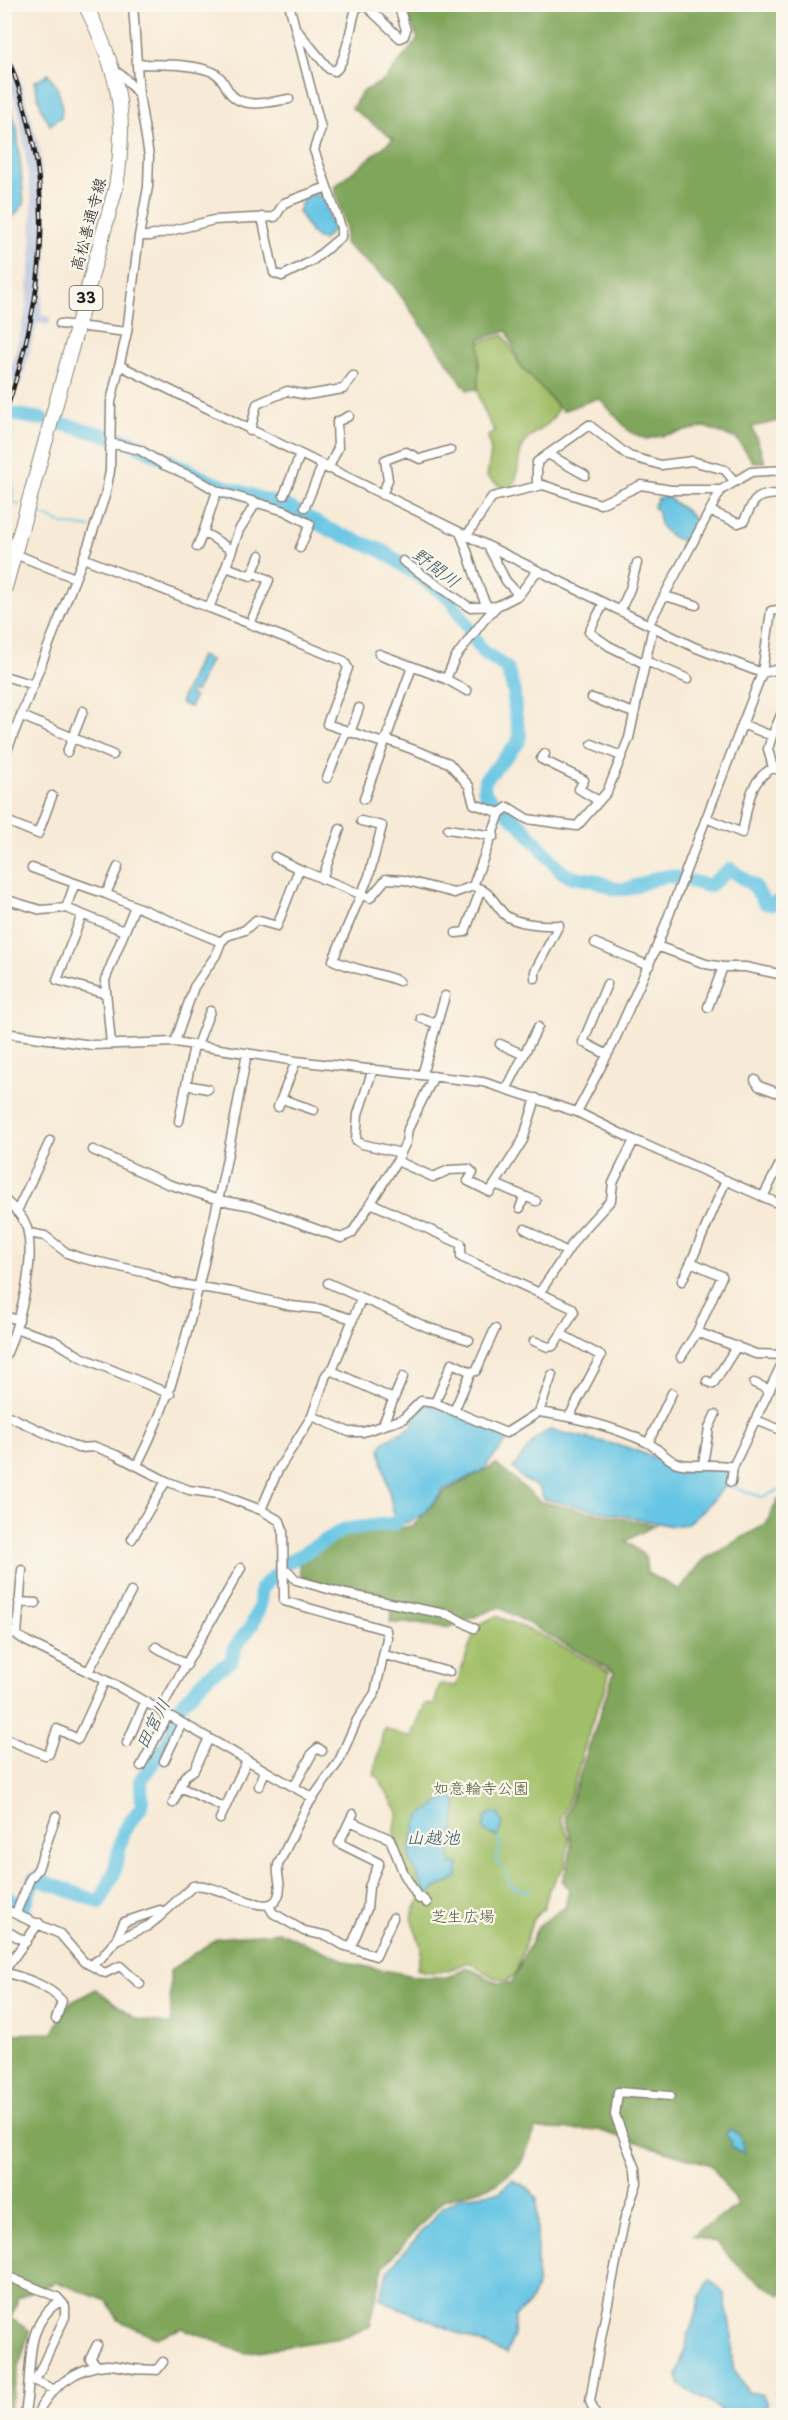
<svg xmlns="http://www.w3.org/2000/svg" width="788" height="2420" viewBox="0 0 788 2420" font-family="'Playpen Sans','Klee One',sans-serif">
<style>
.industrial{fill:#bac4de}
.green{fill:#a1bf67;stroke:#5e6e42;stroke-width:1.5}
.forest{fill:#80a65c;stroke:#4e613c;stroke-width:1.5}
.water{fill:#65c5e4;stroke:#407080;stroke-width:1.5}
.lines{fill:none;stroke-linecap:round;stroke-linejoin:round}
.stream{stroke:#65c5e4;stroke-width:2}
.river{stroke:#65c5e4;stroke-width:14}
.minor-casing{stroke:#8a8379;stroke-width:11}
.primary-casing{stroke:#8a8379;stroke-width:16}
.minor{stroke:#fff;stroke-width:8}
.primary{stroke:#fff;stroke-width:14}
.rail-casing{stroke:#1c1c1c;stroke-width:4.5}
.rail{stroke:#fbf7ec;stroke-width:2;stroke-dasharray:7;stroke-linecap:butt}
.labels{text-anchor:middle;stroke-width:4.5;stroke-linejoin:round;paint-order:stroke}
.shield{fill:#fbf7ec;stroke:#5f5e5a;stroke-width:1.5}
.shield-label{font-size:15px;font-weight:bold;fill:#1c1c1c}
.street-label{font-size:16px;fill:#1c1c1c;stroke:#fbf7ec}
.park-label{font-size:16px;fill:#515d3a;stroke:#fbf7ec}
.water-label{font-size:18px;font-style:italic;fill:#365762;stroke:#fbf7ec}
</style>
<rect width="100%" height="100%" fill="#fbf7ec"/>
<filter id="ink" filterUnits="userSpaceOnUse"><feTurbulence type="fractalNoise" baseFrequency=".0167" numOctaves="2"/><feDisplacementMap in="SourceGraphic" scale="12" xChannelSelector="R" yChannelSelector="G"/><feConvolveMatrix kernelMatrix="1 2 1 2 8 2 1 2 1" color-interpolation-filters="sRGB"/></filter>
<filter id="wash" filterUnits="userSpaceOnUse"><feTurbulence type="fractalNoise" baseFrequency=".008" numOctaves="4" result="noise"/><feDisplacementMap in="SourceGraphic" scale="24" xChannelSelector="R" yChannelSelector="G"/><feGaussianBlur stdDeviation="1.35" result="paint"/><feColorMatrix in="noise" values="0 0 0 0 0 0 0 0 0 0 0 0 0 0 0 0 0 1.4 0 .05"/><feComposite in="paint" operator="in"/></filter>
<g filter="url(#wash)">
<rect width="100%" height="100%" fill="#f7ead6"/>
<path class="industrial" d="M4 39 18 73 40 150 47 259 41 314 51 318 48 325 38 322 20 386 7 381 25 316 31 258 32 202 19 112 5 69Z"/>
<path class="green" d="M504 335 519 364 558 407C550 431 535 427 524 444 515 457 522 482 507 491L487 477 491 452 488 436 495 432C474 396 475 383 477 343Z
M496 1616 541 1635 609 1672C607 1688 601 1698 596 1712 582 1747 577 1785 561 1819L569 1838 565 1865 549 1889 544 1908 533 1919 516 1973 507 1981 495 1978 468 1962C452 1970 435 1976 417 1969 418 1962 422 1956 421 1949 417 1924 403 1924 421 1898 397 1865 389 1854 398 1812L378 1777 374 1775 384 1728 411 1738 425 1704 434 1705 440 1684 456 1686 475 1630 472 1628Z"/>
<path class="forest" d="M403 5H783L784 420 752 427 765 462H753L737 439 705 427 646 439 630 432 599 398 562 411 520 365 507 331 480 339 478 389 467 390 393 285 344 243 346 228 334 187 393 139 352 108 362 92 385 80 418 39Z
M496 1464 541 1502 655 1525 626 1541 645 1556 647 1573 680 1590 703 1560 766 1524 778 1499 783 1498V2294L780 2295 744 2272 717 2243 693 2235 738 2205 711 2165 598 2130 536 2129 520 2165 495 2185 443 2200 383 2267 370 2326 346 2337 245 2353 182 2328 157 2338 118 2320 107 2301 56 2282 18 2298 12 2319 30 2331C19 2359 16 2387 7 2415H5L4 2034 53 2033 68 2004 96 1989 136 2019 171 2025 170 1971 217 1938 280 1932 353 1964 419 1977H448L466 1967 498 1983H512L538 1926 565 1907 569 1889 562 1880C571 1859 575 1840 565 1819L614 1672 499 1607 447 1628 418 1623H390L393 1601 312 1581 300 1574 298 1559 344 1533 413 1526 444 1492Z"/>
<path class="water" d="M48 74C58 87 64 100 61 117L50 125 42 110 34 82Z
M4 84 17 128 24 204 5 226Z
M313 194 324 197 333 230 322 241 311 233 298 211 305 196Z
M668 496C676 508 688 507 695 522L691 538 684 541C668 538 658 528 658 511L653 507 658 498Z
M200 656 210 660 196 692 191 691 190 695 194 697 190 707 180 703Z
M424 1404H432L509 1438 483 1470 443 1490 424 1514 410 1522 396 1524 380 1450C386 1433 402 1436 413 1425 411 1416 417 1409 424 1404Z
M550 1430 626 1447 677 1466 720 1467 728 1471 730 1477C727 1487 697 1518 687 1523 683 1525 677 1525 672 1526L544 1499 539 1488 523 1479 513 1468 537 1437Z
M457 1791 454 1830 456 1848 449 1851 452 1865 459 1863 457 1878 437 1888 427 1896 410 1860 411 1846 417 1821 422 1814Z
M491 1813 499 1814 502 1823 498 1837 486 1832 483 1828 486 1816Z
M729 2129C743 2135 743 2140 745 2154L730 2146 731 2141 726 2135Z
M512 2180 527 2187 537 2198V2286L528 2305 515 2316 514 2336 506 2354 380 2299 388 2270 444 2206 461 2197 500 2192Z
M710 2279 724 2294 732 2336 733 2368 748 2392 763 2395 767 2405 762 2415H729L680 2385 677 2375 700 2298Z"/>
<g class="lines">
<path class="stream" d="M4 420 13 429 5 455 12 483 13 502 19 505
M34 511 63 524 91 528
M100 525 104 510
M727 1485 762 1497 784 1488
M499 1837 500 1847 496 1860 501 1866
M505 1870 511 1886 524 1891 531 1890"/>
<path class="river" d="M4 413 42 419
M59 423 131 442 211 482 290 508 332 531 383 551 451 599 482 651 507 668 514 692 515 713 520 736 518 743 485 780 484 788 486 795 521 825 561 871 569 876 597 881 615 889H627L657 878 670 876 709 886 730 869 754 886 765 903 773 904 784 899
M287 1563 343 1530 396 1523
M4 1895 23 1908 34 1880 37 1879 100 1902 114 1873 123 1832 142 1806 141 1779 167 1744 175 1723 177 1709 208 1676 231 1661 235 1647 252 1625 260 1605 261 1588 279 1572"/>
</g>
</g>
<g filter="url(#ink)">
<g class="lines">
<defs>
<path id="minor" d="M364 4 400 38 404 36 406 30 398 4
M296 29 329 69 335 71C346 64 351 23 356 9L363 4
M138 64C161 65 191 63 213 72 221 76 224 83 228 90 240 111 270 102 289 99
M114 70 125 78 139 95
M262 217 274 273 282 276 312 261 341 237V227L327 187
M139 236H150L214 220 275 217 284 203 327 187 314 150 321 128 289 4
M60 324 127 332
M119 365 694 647 762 673 784 668
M250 431 257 404 287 391 307 395 343 389 353 376
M110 443 140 450 164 465 195 478 217 491 285 511 310 524 300 548
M548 454 585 475
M328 469 338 448 337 422 349 416
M537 486V462L589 425 629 456 661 465 692 461 725 470 735 482
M721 490 751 472 784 470
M217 491 203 533C215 537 221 545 232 550
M284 495 300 455
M382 495 388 480 385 460 406 452 420 459 450 450
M256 503 239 530 226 567 251 576 260 555
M305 507 322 466
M710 511 738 523 744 521C755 497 756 494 784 494
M461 535C471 558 475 582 486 604
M466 537 492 497 543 485 600 504 641 485 671 490H721L649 624
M197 547 203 533
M489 548 506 581 519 595
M15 554 75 578
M83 558 344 661 348 668 327 724 383 743
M403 561 469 607 497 606
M252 572 269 580 253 617
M665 596 696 605
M604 603 589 632 609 646 641 662 646 661 688 679
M209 608 226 567
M620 611 630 589 637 563
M379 654 446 679 467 691
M4 676 34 685
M446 679 455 658 484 620 497 606 519 595 537 571
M592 698 634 713
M22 716 113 755
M742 724 772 736 784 708
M350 733 359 708
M385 739 449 763 469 786 474 804 500 813
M592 744 621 756
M67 752 83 711
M545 754 541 759 584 780 579 789 599 801
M4 758 88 546 105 496 110 471 111 402 127 332 139 236 148 187 149 156 139 95 133 4
M773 768 784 771
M327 778 346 732
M364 799 412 667
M706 818 742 833C748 808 748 780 773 768L768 749 772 736
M4 820 38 834 52 796
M361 821 382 826 369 876 333 960C357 971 376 972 399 981
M448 829 494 836
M275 857 299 869
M32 868 106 894 221 942
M322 879 340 829
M473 886 500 813 508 807 527 819 577 826 607 792 629 738 653 627
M106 894 118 867
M4 899 41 910 66 908 124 931
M66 908 75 883
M82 915 57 980 106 994
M456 933 465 932 481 889
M595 943 649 966
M657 946 706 964 723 967 708 1007
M723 967H745L784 975
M535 978V971L559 925
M421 1018 437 1024
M4 1033 92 1045 175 1042 296 1061 483 1082 577 1112 634 1140 784 1206
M175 1042 194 987 216 955 221 942 227 936 245 930 256 920 277 926 299 869 370 898 386 879 404 880 454 893 473 886C492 892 492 901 504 914 514 924 545 926 559 925
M111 1044 105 980 135 906
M500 1044 524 1055
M197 1045 210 1011
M606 1054 583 1042 607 984
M373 1069 358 1114 356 1140 362 1144 401 1153
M422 1075 445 996
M755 1080 759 1086 784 1095
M186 1085 208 1089
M507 1088 538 1027
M282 1099 314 1110
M278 1107 296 1061
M577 1112 612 1046 657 946 762 673 771 611 784 609
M179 1121 194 1045
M93 1150 168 1184 219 1200 252 1206 341 1238 352 1233 397 1161 406 1142 408 1129 434 1076
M397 1161 433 1177 449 1170 469 1169 473 1173 468 1181 490 1192 523 1140 536 1098
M726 1180 691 1262 722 1276 697 1332 756 1354 784 1355
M495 1184 536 1201
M763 1197 784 1156
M4 1199C14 1209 26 1218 28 1233 35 1268 18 1328 4 1360
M371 1203 461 1244V1257L572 1308 574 1312 561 1334 601 1356 569 1417
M520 1208 524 1197
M17 1211 50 1141
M525 1229 567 1252
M29 1233 45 1236 67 1253 81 1258 147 1273 173 1283 232 1292 291 1306 320 1309 352 1319
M682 1281 691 1262
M328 1283 429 1328 469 1340
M540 1292 577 1237 611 1200 613 1183 634 1140
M4 1316 19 1320
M17 1329 53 1340 81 1357 170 1394
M534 1341 548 1347 553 1346 561 1334
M681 1357 697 1332
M330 1370 393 1399
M707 1381 713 1384 737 1346
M754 1383 770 1390
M435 1403 452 1363 471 1372 476 1371 495 1329
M454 1411 471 1372
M539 1412 552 1375
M4 1414 78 1448 96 1447 116 1455 166 1481 189 1490 219 1494 261 1510 280 1521 283 1530 284 1601 386 1630 387 1638 375 1693 357 1720 339 1761 307 1806 278 1865C276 1876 283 1886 278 1897 268 1921 216 1881 193 1886L158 1918 148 1926 116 1940 101 1958 90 1965 84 1962 60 1934 4 1909
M312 1416 326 1375 334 1366 361 1299
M756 1420 781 1430
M383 1424 403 1377
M648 1443 672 1393
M703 1464 709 1428 715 1415
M137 1465C173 1394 189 1330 206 1254 222 1187 235 1120 247 1053
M733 1467 784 1359
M261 1510 278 1470 312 1416 349 1432H363L403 1419 421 1401 435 1403 506 1433 539 1412C574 1417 614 1427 646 1442 658 1447 665 1459 677 1463 695 1468 714 1462 733 1467L731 1482
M132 1539 166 1481
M284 1573 289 1572 296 1580 346 1594 450 1615 474 1628
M19 1602 36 1603
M4 1627 28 1642 121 1688 313 1798
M17 1635 22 1570
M156 1647 187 1665
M385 1655 449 1672
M88 1672 131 1592
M160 1710 241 1568
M4 1738 45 1755 49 1754 57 1729 78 1739 105 1680
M127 1743 145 1702
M164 1761 182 1723
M141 1766 168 1715
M259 1786 265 1771
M180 1787 225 1808
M294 1787 313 1752 318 1748 322 1751
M173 1803 185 1776 194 1770 209 1738
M220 1819 247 1760
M350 1821 390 1839 404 1874 419 1899 422 1898 427 1903
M269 1906 273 1913 304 1931 328 1936 343 1945 376 1956 393 1918
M16 1913 30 1879 38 1869 56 1816
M4 1934 10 1933 26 1942
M116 1940 124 1922 160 1910 164 1912
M351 1947 367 1909 369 1887 379 1863 339 1843 353 1814
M90 1965 105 1973 120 1966 140 1984
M4 1971 39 1923
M4 1972C25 1978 48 1985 62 2001L56 2019
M4 2275 57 2297 65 2306V2317L35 2381 53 2389
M97 2345 90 2359 98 2366
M24 2416C35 2376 19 2328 60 2301
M36 2416C48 2390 75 2367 106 2365 115 2364 124 2368 134 2369 141 2370 150 2369 157 2370L163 2362
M596 2416 590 2401 601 2338 625 2217 637 2183 636 2169 615 2115 618 2092 670 2096"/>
<path id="primary" d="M4 591 116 187C128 112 119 72 85 4"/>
</defs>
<use href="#minor" class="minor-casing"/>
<use href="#primary" class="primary-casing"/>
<use href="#minor" class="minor"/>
<use href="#primary" class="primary"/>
<defs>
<path id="rail" d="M4 48C59 181 48 284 4 418"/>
</defs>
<use href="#rail" class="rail-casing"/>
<use href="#rail" class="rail"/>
</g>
</g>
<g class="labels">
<rect class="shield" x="69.5" y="286" width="33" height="24" rx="4.5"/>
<g class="shield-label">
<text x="86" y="303">33</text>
</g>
<g class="street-label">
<text transform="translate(88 224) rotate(-75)" y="6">高松善通寺線</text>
</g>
<g class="park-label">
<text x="481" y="1794">如意輪寺公園</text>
<text x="463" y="1922">芝生広場</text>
</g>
<g class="water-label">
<text transform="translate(436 568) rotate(37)" y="6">野間川</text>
<text transform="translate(153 1724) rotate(-63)" y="6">田宮川</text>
<text x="433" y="1844">山越池</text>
</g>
</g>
<rect width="788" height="2420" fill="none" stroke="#fbf7ec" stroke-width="24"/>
</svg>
